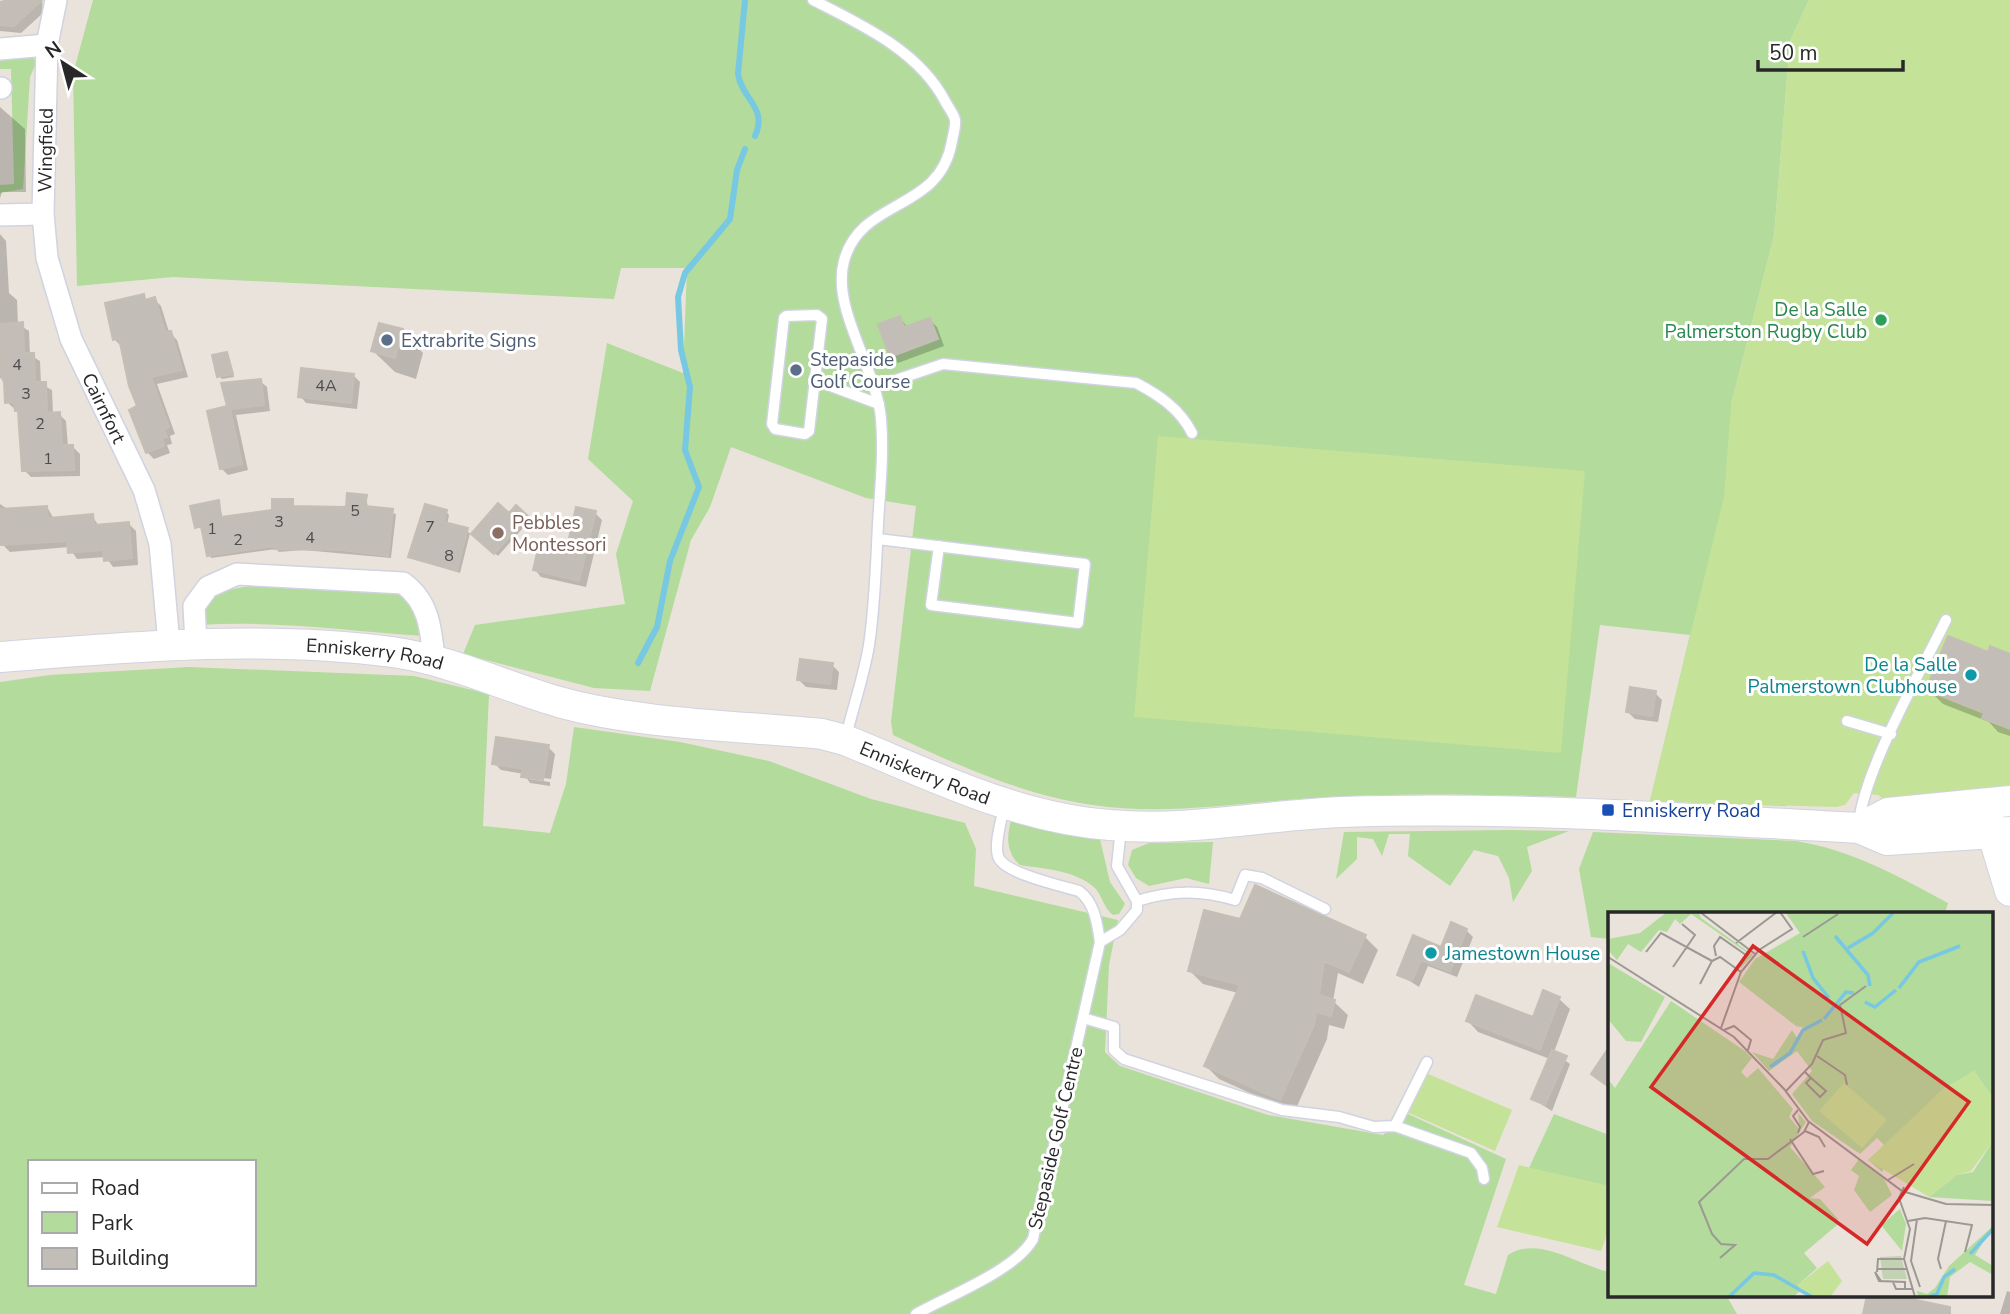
<svg xmlns="http://www.w3.org/2000/svg" width="2010" height="1314" viewBox="0 0 2010 1314" font-family="'Nunito Sans',sans-serif">
<style>
.green{fill:#b2db9c;fill-rule:evenodd}
.pitch{fill:#c4e298}
.shadow{fill:#0003}
.lines{fill:none;stroke-linecap:round;stroke-linejoin:round}
.stream{stroke:#76c8e3;stroke-width:6}
.building{fill:#c2bdb6;stroke:#c4beb5;stroke-width:2}
.lane-casing{stroke:#d0d3e0;stroke-width:13}
.street-casing{stroke:#d0d3e0;stroke-width:24}
.secondary-casing{stroke:#d0d3e0;stroke-width:32}
.lane{stroke:#fff;stroke-width:10}
.street{stroke:#fff;stroke-width:21}
.secondary{stroke:#fff;stroke-width:30}
.leisure-dot{fill:#2e9e5b;stroke:#fff;stroke-width:2.5}
.service-dot{fill:#5c6f8a;stroke:#fff;stroke-width:2.5}
.education-dot{fill:#8d6e63;stroke:#fff;stroke-width:2.5}
.culture-dot{fill:#0f9aa8;stroke:#fff;stroke-width:2.5}
.transit-dot{fill:#1a4fb4;stroke:#fff;stroke-width:2.5}
.labels{text-anchor:middle;stroke-width:6;stroke-linejoin:round;paint-order:stroke}
.number-label{font-size:16px;fill:#4e4d4c}
.street-label{font-size:19px;fill:#282828;stroke:#fff}
.leisure-label{font-size:19px;fill:#27864d;stroke:#fff;text-anchor:end}
.service-label{font-size:19px;fill:#4e5e75;stroke:#fff;text-anchor:start}
.education-label{font-size:19px;fill:#785e54;stroke:#fff;text-anchor:start}
.culture-label{font-size:19px;fill:#0d838f;stroke:#fff;text-anchor:end}
.transit-label{font-size:19px;fill:#164399;stroke:#fff;text-anchor:start}
.inset-river{fill:none;stroke:#76c8e3;stroke-width:3.5}
.inset-road{fill:none;stroke:#9c9893;stroke-width:2}
.view{fill:#d62828;fill-opacity:0.15;stroke:#d62828;stroke-width:3.5}
.inset-edge{fill:none;stroke:#282828;stroke-width:3.5}
</style>
<rect width="100%" height="100%" fill="#e9e3db"/>
<path class="green" d="M93 0H1809L1790 41 1774 236 1731 405 1786 806 1650 801 1690 635 1600 625 1576 797C1489 795 1402 792 1316 798 1241 802 1168 816 1093 805 1023 795 957 765 893 735L891 722 916 506 866 498 731 447 710 507 691 540 650 691 594 688 463 654 475 625 625 604 616 554 633 501 588 459 607 343 683 373 687 268H621L614 299 173 277 77 286 73 74Z
M0 57H32L37 61 30 77 23 189 0 193V185L14 184 11 69H0Z
M255 585 405 592 424 636C349 631 274 620 199 625L203 604 222 591Z
M189 667 414 676 489 694 483 826 550 833 566 784 574 727 680 742 769 761 871 799 965 823 976 849 974 886 1118 920 1109 965 1105 1052 1120 1066 1268 1115 1383 1135 1408 1114 1506 1159 1464 1285 1496 1294 1508 1255C1538 1235 1578 1265 1609 1272V1295H1726L1737 1314H0V682L50 675ZM30 1162H254V1284H30Z
M1012 818 1099 835 1110 882 1125 904 1119 914 1113 915C1103 907 1103 897 1095 888 1075 870 1045 869 1020 865 1006 853 1006 835 1012 818Z
M1509 830 1569 831 1527 847 1532 871 1513 902 1509 878 1498 856 1474 850 1450 886 1408 856 1410 834H1389L1382 856 1373 839 1357 837V859L1336 879 1344 832Z
M1593 832 1796 841C1852 850 1898 876 1948 903L1945 913H1609V939L1591 937 1579 869Z
M1213 842 1209 884 1186 878 1149 886 1136 878 1128 865 1132 850 1149 843Z
M1554 1114 1609 1135V1186L1529 1168Z"/>
<path class="pitch" d="M1809 0H2010V789L1889 803 1878 795 1854 793 1845 805 1836 807 1650 801 1724 496 1731 405 1774 236 1790 41Z
M1158 436 1585 471 1561 753 1134 717Z
M1426 1073 1512 1110 1495 1151 1409 1113Z
M1519 1165 1609 1186V1229L1601 1251 1497 1227Z"/>
<path class="shadow" d="M15 0H42L43 13 21 33 0 31V4Z
M0 107 25 129 26 192H2L0 198Z
M0 234 6 241 9 293 17 300 18 324 29 331 30 355 40 361 41 384 52 390 53 414H59L66 421 68 447H73L80 454V476L31 477 24 470 20 414 7 402 5 380 0 378Z
M143 296 148 301 154 299 161 306 169 332 177 340 188 377 157 384 175 434 170 436 172 444 167 445 170 453 154 459 147 452 140 407 122 347 114 339Z
M900 318 908 328 930 320 937 327 944 346 898 363 891 356Z
M402 331 423 353 416 379 395 372 373 351Z
M226 354 234 377 222 379 219 376Z
M353 375 360 382 357 409 306 403 300 396Z
M260 381 267 387 270 411 236 415 248 470 228 475 221 468 230 407Z
M366 497 368 508 396 514 391 558 303 550 279 552 276 549 211 558 203 529 196 527 218 502 223 518 274 511 292 500 295 507 347 509Z
M0 504 9 510 47 507 54 519 92 516 99 526 129 524 136 531 138 565 113 567 106 557 77 559 69 547 10 552 0 542Z
M516 508 530 520 498 556 474 534 509 515Z
M446 512 449 515 447 525 470 533 460 573 410 557Z
M595 513 602 520 586 587 541 577 535 570 561 556Z
M1989 654 2010 656V736L1998 732 1989 722 1943 704 1928 689Z
M832 665 839 672 837 690 806 687 799 680Z
M1655 693 1662 700 1658 722 1635 719 1628 712Z
M548 747 555 754 551 779 529 776V779L550 782V786L530 783 524 774 501 770 494 763Z
M1241 921 1365 937 1378 950 1363 984 1338 973 1333 1001 1348 1015 1344 1029 1329 1025 1327 1039 1294 1113 1219 1079 1206 1066 1238 993 1203 984 1190 971Z
M1466 930 1473 937 1457 977 1428 966 1419 987 1399 974 1414 938 1442 949Z
M1559 999 1570 1009 1554 1052 1570 1064 1552 1111 1533 1099 1550 1059 1478 1032 1468 1021 1534 1019Z
M2007 1291 2010 1292V1314H2000Z"/>
<g class="lines">
<path class="stream" d="M745 0 738 74C742 100 768 107 755 136
M638 663 657 627 670 561 699 487 685 450 690 387 681 350 678 297 685 273 730 219 737 170 745 149"/>
</g>
<path class="building" d="M8 0H42L14 26 0 25V2Z
M144 294 145 300 155 297 165 332 171 331 182 370 151 377 169 427 164 429 167 437 162 438 164 446 146 453 129 410 137 406 129 386 119 338 113 340 105 303Z
M900 316 904 327 930 318 938 339 890 357 878 324Z
M23 322 24 353H34L35 382H46L47 413 60 412 62 445H73L74 470 22 471 18 411H15L14 402 5 403 4 382 0 373V324Z
M379 323 403 329 395 358 371 351Z
M227 352 233 374 217 377 212 355Z
M301 368 354 374 351 403 298 397Z
M261 379 264 405 230 409 242 464 220 469 207 411 227 406 221 383Z
M347 493 367 495 365 506 393 509 388 556 342 550 274 549V546L207 556 201 526 195 528 190 506 219 500 221 517 272 510V499H293V506L346 507Z
M498 503 509 513 516 505 528 516 494 554 471 534Z
M425 504 447 510 444 522 468 528 457 571 408 557Z
M47 506 48 518 93 514 94 525 129 522 132 558 104 561 103 550 68 553 67 541 1 545 0 509Z
M576 507 596 511 579 581 533 570 538 549 560 554 563 542 568 543Z
M1948 636 1988 652 1990 646 2010 654V729L1982 718 1984 713 1926 690Z
M800 659 833 663 830 684 797 680Z
M1630 687 1656 691 1652 716 1626 712Z
M496 737 549 745 543 780 521 777 523 769 492 764Z
M1255 885 1366 935 1349 972 1324 961 1319 995 1335 1000 1331 1016 1316 1012 1314 1025 1280 1100 1204 1066 1240 985 1188 971 1204 910 1240 919Z
M1451 922 1467 929 1450 972 1421 960 1412 981 1397 975 1413 935 1441 947Z
M1543 990 1560 997 1540 1050 1466 1021 1476 995 1533 1017Z
M1609 1047V1087L1591 1074Z
M1552 1050 1567 1056 1545 1105 1531 1099Z
M1867 1295H1892L1950 1307V1314H1863Z"/>
<g class="lines">
<defs>
<path id="lane" d="M813 0C862 25 919 51 945 101 948 107 954 114 955 120 956 126 953 135 952 141 940 213 861 197 844 261 831 309 877 369 881 419 884 454 880 489 878 524 876 564 875 605 869 645 864 676 853 707 846 737
M817 315 822 319 809 431 805 434 775 429 772 424 784 318 786 316Z
M817 381 879 404
M875 387 943 364 1136 383C1159 395 1180 409 1192 433
M878 539 1085 564 1078 623 931 605 939 546
M1847 721 1891 734
M1859 823C1864 770 1921 671 1946 620
M1137 901C1172 890 1201 890 1235 900L1245 875 1262 878 1325 909
M1100 942 1120 930 1137 910V901L1117 866 1121 828
M1083 1018 1114 1027V1050L1124 1059 1282 1110 1339 1117 1374 1127 1395 1126 1427 1062
M1395 1126 1471 1153 1482 1168 1484 1179
M916 1314C948 1296 1016 1270 1033 1239L1100 942C1097 923 1095 903 1079 891 1062 886 1002 873 998 856 994 842 1002 820 1004 806"/>
<g id="street">
<path id="s1" d="M56 0 47 45 43 214 47 258 71 339 144 490 160 544 169 644"/>
<path d="M0 49 47 45"/>
<path d="M0 88H1"/>
<path d="M0 215 43 214"/>
<path d="M196 643 194 606 208 587 237 574 403 583C429 602 431 629 434 659"/>
</g>
<g id="secondary">
<path id="s2" d="M0 657C130 647 262 635 392 652 451 660 503 686 559 702 637 724 741 726 822 734L845 740C931 775 1016 818 1110 825 1191 832 1262 815 1342 812 1514 806 1687 819 1859 828L1887 840 2010 832"/>
<path d="M1988 818 2010 891"/>
<path d="M1859 828 1888 813 2010 801"/>
</g>
</defs>
<use href="#lane" class="lane-casing"/>
<use href="#street" class="street-casing"/>
<use href="#secondary" class="secondary-casing"/>
<use href="#lane" class="lane"/>
<use href="#street" class="street"/>
<use href="#secondary" class="secondary"/>
</g>
<circle class="leisure-dot" cx="1881" cy="320" r="7"/>
<g class="service-dot">
<circle cx="387" cy="340" r="7"/>
<circle cx="796" cy="370" r="7"/>
</g>
<circle class="education-dot" cx="498" cy="533" r="7"/>
<g class="culture-dot">
<circle cx="1971" cy="675" r="7"/>
<circle cx="1431" cy="953" r="7"/>
</g>
<rect class="transit-dot" x="1601" y="803" width="14" height="14" rx="3.5"/>
<g class="labels">
<g class="number-label">
<text x="17" y="370">4</text>
<text x="326" y="391">4A</text>
<text x="26" y="399">3</text>
<text x="40" y="429">2</text>
<text x="48" y="464">1</text>
<text x="355" y="516">5</text>
<text x="279" y="527">3</text>
<text x="430" y="532">7</text>
<text x="212" y="534">1</text>
<text x="310" y="543">4</text>
<text x="238" y="545">2</text>
<text x="449" y="561">8</text>
</g>
<g class="street-label">
<text transform="translate(45 150) rotate(-89)" y="7">Wingfield</text>
<text dy="7" stroke="none"><textPath href="#s1" startOffset="420">Cairnfort</textPath></text>
<text dy="7" stroke="none"><textPath href="#s2" startOffset="376">Enniskerry Road</textPath></text>
<text dy="7" stroke="none"><textPath href="#s2" startOffset="943">Enniskerry Road</textPath></text>
<text transform="translate(1055 1138) rotate(-77)" y="7">Stepaside Golf Centre</text>
</g>
<g class="leisure-label">
<text x="1867" y="316">De la Salle<tspan x="1867" dy="22">Palmerston Rugby Club</tspan></text>
</g>
<g class="service-label">
<text x="401" y="347">Extrabrite Signs</text>
<text x="810" y="366">Stepaside<tspan x="810" dy="22">Golf Course</tspan></text>
</g>
<g class="education-label">
<text x="512" y="529">Pebbles<tspan x="512" dy="22">Montessori</tspan></text>
</g>
<g class="culture-label">
<text x="1957" y="671">De la Salle<tspan x="1957" dy="22">Palmerstown Clubhouse</tspan></text>
<text x="1445" y="960" text-anchor="start">Jamestown House</text>
</g>
<g class="transit-label">
<text x="1622" y="817">Enniskerry Road</text>
</g>
</g>
<g transform="translate(1608 912)">
<rect width="385" height="385" fill="#e9e3db"/>
<path d="M59 0H91L93 6 145 43 133 56 129 54 141 42 83 2 72 12 67 7 59 20 51 18 33 40 20 32 9 48 0 38V27L32 21ZM177 0H385V186L366 159 334 178 300 212 274 260 260 248 277 234 269 226 252 242 204 209 184 182 204 159 189 139 161 159 144 140 165 147 184 118 190 127 198 116 188 114 131 70 147 47 192 21ZM0 51 57 85 33 130 18 129 0 107ZM63 89 137 139 144 146 133 160 139 166 150 156 185 197 181 205 192 218 190 201 198 210 182 235 217 275 202 286 212 287 230 307 229 313 196 341 209 356 190 373 193 378 185 385H0V167L7 176ZM385 229V289L321 285 349 263 365 260ZM251 247 276 267 284 283 262 300 246 278 251 264 243 258ZM292 297 298 312 294 339 273 313ZM385 314 367 343 385 354V363L362 350 342 365 339 385H310L309 379 319 382 327 376 341 354Z" fill="#b2db9c"/>
<path d="M293 344 299 367H275L272 345Z" fill="#c3d2b3"/>
<path d="M366 159 385 186V229L363 259 349 263 321 285 260 248 334 178ZM236 171 279 208 254 236 211 199ZM220 349 234 369 222 385H206L193 377 190 373Z" fill="#c4e298"/>
<path class="inset-river" d="M227 24 260 63 262 74M240 36 265 21 286 0M195 39 205 66 221 86M291 76 311 50 352 34M257 90 267 95 288 78M216 107 238 80 246 81M162 155 182 141 195 118 214 108M362 342 385 317M121 385 146 361 166 363 204 385M321 385 329 382 336 365 347 357"/>
<path class="inset-road" d="M92 0 147 42M195 25 230 2M128 31 169 0M38 40 53 21 104 49 112 45 133 60M108 44 106 34 112 25 138 43M0 45 126 125 176 177 200 209 294 279 338 292 385 293M65 55 87 23 74 12M92 72 104 49M113 116 133 60 151 38 184 17 172 0M116 118 126 114 143 128 140 138M209 144 237 163 239 173M197 160 203 166 218 179 212 185 198 171 203 166M178 179 204 152 215 128 238 121 232 93 258 74M197 219 211 225 217 235M190 221 192 215 185 204 190 198M182 227 205 262 216 259M280 268 306 252M296 275 291 286 302 317 296 347 307 385M309 307 303 349 312 375M300 309 317 306 364 313 357 340M112 346 127 333 113 332 104 322 91 290 136 247H160L196 220 201 210M270 357H298M333 357 330 347 338 309M269 360 270 347H296M273 369 267 360 271 369 297 370V377M285 370 288 377H305"/>
<path class="view" d="M145 34 361 190 259 332 43 175Z"/>
<rect width="385" height="385" class="inset-edge"/>
</g>
<rect x="28" y="1160" width="228" height="126" fill="#ffffff" stroke="#a9a9a9" stroke-width="2"/>
<rect x="42" y="1183" width="35" height="10" fill="#ffffff" stroke="#a9a9a9" stroke-width="2"/>
<text x="91" y="1195" font-size="21" fill="#282828">Road</text>
<rect x="42" y="1212" width="35" height="21" fill="#b2db9c" stroke="#a9a9a9" stroke-width="2"/>
<text x="91" y="1230" font-size="21" fill="#282828">Park</text>
<rect x="42" y="1248" width="35" height="21" fill="#c2bdb6" stroke="#a9a9a9" stroke-width="2"/>
<text x="91" y="1265" font-size="21" fill="#282828">Building</text>
<g transform="translate(63 63) rotate(324)" stroke="#ffffff" stroke-width="5" paint-order="stroke">
<path d="M0-5L12 26L0 18L-12 26Z" fill="#282828"/>
<text y="-10" font-size="19" font-weight="bold" text-anchor="middle" fill="#282828">N</text>
</g>
<path d="M1758 60v10h145v-10" fill="none" stroke="#282828" stroke-width="3.5"/>
<text x="1769" y="60" font-size="21" fill="#282828" stroke="#ffffff" stroke-width="5" paint-order="stroke">50 m</text>
</svg>
